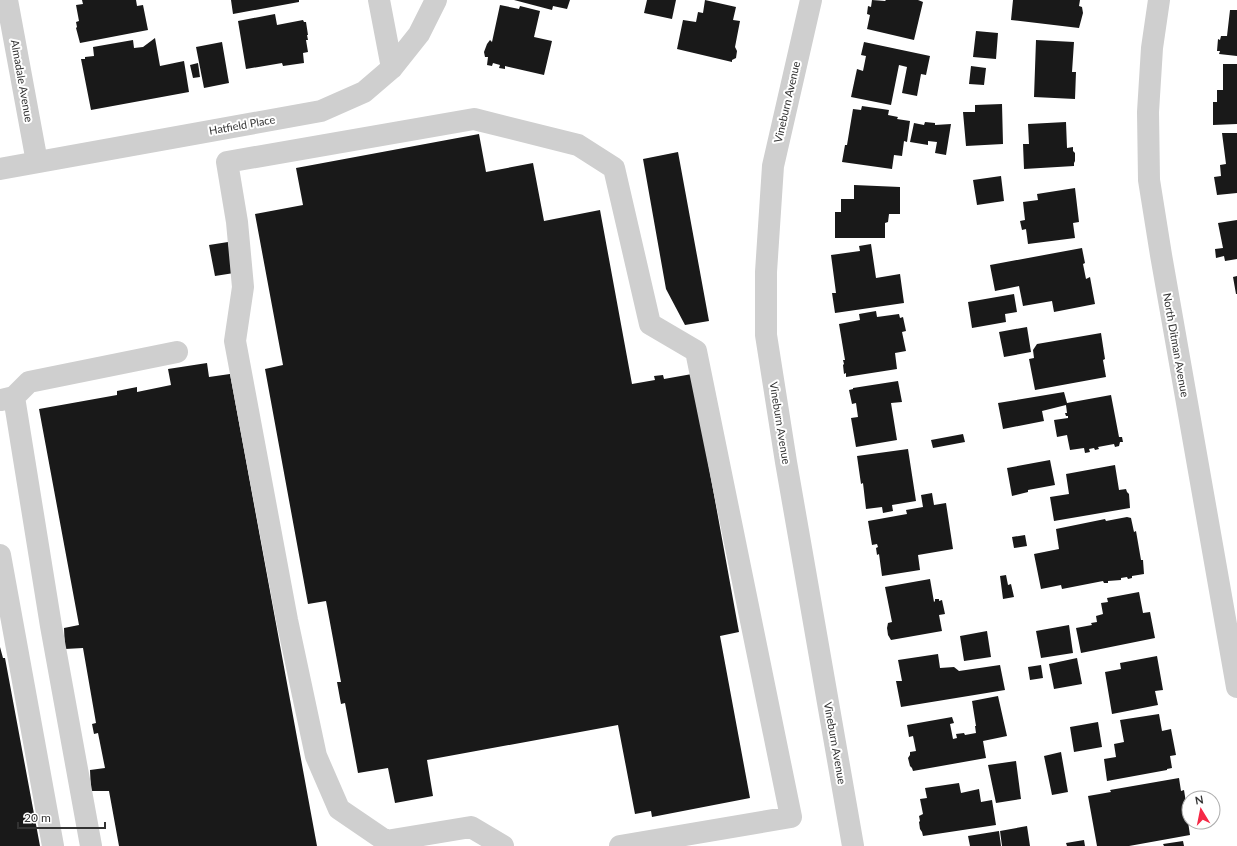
<svg xmlns="http://www.w3.org/2000/svg" width="1237" height="846" viewBox="0 0 1237 846" font-family="Lato,sans-serif">
<style>
.building{fill:#191919}
.lines{fill:none;stroke-linecap:round;stroke-linejoin:round}
.minor{stroke:#cfcfcf;stroke-width:22}
.labels{text-anchor:middle;stroke-width:4;stroke-linejoin:round;paint-order:stroke}
.street-label{font-size:11px;fill:#323232;stroke:#fff}
</style>
<rect width="100%" height="100%" fill="#fff"/>
<path class="building" d="M82 0H136L137 6 143 5 148 30 80 43 76 28 77 27 76 22 79 21 76 5 83 4Z
M231 0H299V2L233 14Z
M514 0H570L567 9 553 6 552 10Z
M647 0H676L672 19 644 13Z
M705 0 736 7 733 20 740 21 735 47 737 51 736 58 732 60V62L677 49 683 20 696 22 698 12 703 13Z
M872 0 885 1 886 0H918L923 2 914 40 867 29 870 15 867 14 868 6 871 7Z
M1013 0H1080L1079 6 1082 7 1083 13 1079 28 1011 20Z
M500 5 519 9 520 6 540 11 534 37 552 41 544 75 505 66V69L499 68 500 65 493 63 492 66 487 65 488 57H485L484 52 487 44 490 40 492 42Z
M1230 10H1237V56L1219 54 1220 51H1217L1218 39 1220 40 1221 36H1227Z
M275 14 277 25 303 20 304 22H306L308 35H307L308 40H306L308 52 303 53 304 63 283 66 282 63 246 69 238 21Z
M976 31 998 33 996 59 973 57Z
M155 38 160 66 184 61 189 92 91 110 81 59H85V57L94 56 93 47 133 40 134 48 143 47Z
M1036 40 1074 42 1072 72H1076L1075 99 1034 97Z
M222 42 229 83 204 88 196 47Z
M864 42 930 56 926 75 921 74 917 96 902 93 907 67 899 65 891 105 851 97 857 69 863 71 866 56 861 55Z
M198 63 200 77 193 78 190 65Z
M1223 64H1237V124L1213 125V102H1217V90H1223Z
M971 66 986 68 984 85 969 84Z
M1002 104 1003 144 966 146 963 112H975V105Z
M862 106 889 110 888 115 898 117 897 119 910 121 907 142 904 141 902 156 894 155 892 169 842 162 845 145H847L853 109 861 110Z
M925 122 935 123V125L951 124 946 155 935 153 937 142 928 141V145L910 142 914 123 924 125Z
M1066 122 1067 148 1073 147V151L1075 153V161L1074 163V166L1024 169 1023 144H1029L1028 124Z
M1222 133H1237V193L1217 195 1214 177 1221 176 1220 165 1226 164Z
M479 134 486 172 533 163 544 221 600 210 632 384 655 380 654 376 663 375 664 379 692 374 739 632 720 636 750 798 652 817 651 811 635 814 618 725 427 760 433 796 395 803 388 768 358 773 345 703 341 704 337 682H341L326 601 308 604 265 369 283 365 255 214 303 205 296 168Z
M678 152 709 321 685 325 666 289 643 159Z
M1001 176 1004 201 977 205 973 180Z
M854 185 900 187V214H889L888 222 885 223V238H835V212H841V199H854Z
M1075 188 1079 222 1073 223 1075 238 1028 244 1026 229 1022 230 1020 221 1025 220 1023 202 1038 200 1037 194Z
M1237 220V259L1225 261 1224 256 1216 258 1215 249 1223 248 1218 223Z
M228 242 234 273 215 276 209 245Z
M871 244 876 278 900 274 904 303 835 313 832 293H836L831 255 860 251 859 246Z
M1082 248 1085 263 1083 264 1086 279 1090 277 1095 304 1054 312 1052 301 1023 306 1019 286 995 291 990 265Z
M1237 276V294H1236L1233 277Z
M1014 294 1017 312 1005 314 1006 322 972 328 968 302Z
M876 311 877 317 899 314 900 318 903 317 906 331 902 332 906 351 895 353 897 369 846 377V373L844 374 843 365 844 364 843 360H845L839 324 860 320 859 314Z
M1027 327 1031 352 1004 357 999 332Z
M1101 333 1105 359 1103 360 1106 377 1035 390 1029 359 1034 358 1033 350 1037 344Z
M207 363 209 377 230 374 317 846H119L109 791H91L90 770 105 768 98 733 94 734 92 724 96 723 83 648 65 649 64 628 79 625 39 409 117 395V391L137 387V392L171 385 168 369Z
M898 381 902 402 891 403 897 440 856 447 851 418 858 417 856 403 852 404 849 390 853 389V388Z
M1064 392 1067 403 1111 395 1119 437H1122L1123 442H1120L1119 446 1115 447 1114 444 1098 447 1099 449 1095 450 1094 448 1089 449 1090 452 1085 453 1084 448 1070 450 1067 435 1057 437 1054 420 1068 418V416H1066L1065 413H1067L1066 405 1042 411 1044 421 1003 429 998 403Z
M963 434 965 442 933 448 931 440Z
M908 449 916 501 892 505 893 511 883 513 882 507 866 509 863 483 861 484 857 456Z
M1050 460 1055 485 1028 490V492L1012 496 1007 468Z
M1115 465 1119 490 1126 489 1127 492 1129 494 1130 508 1054 521 1050 497 1069 494 1066 474Z
M932 493 934 505 946 503 953 549 918 555 920 570 882 576 879 554 877 555 876 548 878 547 877 544 872 545 868 521 907 514 906 510 923 507 921 495Z
M1127 517 1131 518 1134 532 1136 531 1141 560H1143L1144 574 1132 576V578L1128 579 1127 577 1121 578V580L1108 581V583H1104L1103 581 1062 589 1061 585 1041 589 1034 554 1059 549 1056 529 1105 519 1106 521Z
M1025 535 1027 546 1014 548 1012 537Z
M1006 575 1008 585 1011 584 1014 597 1003 599 1000 576Z
M930 579 934 602 935 601V599H939V601L942 600 945 614 939 615 942 631 891 640 888 635 887 628 888 623 892 622 885 587Z
M1139 592 1143 613 1150 612 1155 638 1081 653 1076 628 1092 625 1091 623 1097 622 1096 616 1103 614 1101 603 1108 602 1107 598Z
M1069 625 1073 653 1041 658 1036 631Z
M987 631 991 657 964 661 960 636Z
M0 647 3 658H5L40 846H0Z
M938 654 940 668 954 667 959 671 1000 665 1005 690 901 707 896 681H902L898 660Z
M1157 656 1163 690 1155 691 1158 705 1112 714 1105 672 1121 669 1120 663Z
M1077 658 1082 684 1054 689 1049 664Z
M1041 665 1043 678 1030 680 1028 667Z
M998 696 1007 736 983 741 986 758 913 771 912 768 910 766 908 758 910 755V752L916 751 913 736 909 737 907 725 952 717 954 723 950 724 953 739 957 738 956 734 964 733 965 735 976 733 975 726H976L972 701Z
M1159 714 1162 731 1171 729 1176 755 1170 756 1172 768 1167 769V770L1107 781 1104 759 1116 757 1114 744 1124 742 1120 720Z
M1098 722 1102 747 1074 752 1070 727Z
M1061 752 1068 792 1052 795 1044 756Z
M1016 761 1021 799 996 803 988 765Z
M1179 778 1181 791 1184 790 1188 815H1187L1190 835 1129 846H1097L1088 796 1111 792 1110 790Z
M959 783 961 793 979 789 981 802 992 800 996 825 923 836 922 832 920 829 919 822 920 821 919 816 923 814 920 799 927 798 925 788Z
M1027 826 1030 846H1002L1000 831Z
M999 831 1001 846H970L968 836Z
M1084 840 1085 846H1067L1066 843Z
M1183 841 1184 846H1164L1163 844Z"/>
<g class="lines">
<path class="minor" d="M7 0 37 162
M379 0 392 68
M811 0 773 166 766 272V335L786 462 853 846
M1159 0 1152 48 1148 112 1149 180 1161 255 1237 687
M0 169 321 111 364 92 392 68 419 34 436 0
M14 397 51 626 91 846
M1 400 14 397 29 382 177 352
M0 555 53 846
M503 846 471 827 386 841 339 809 316 756 287 620 235 341 243 287 237 222 227 162 474 119 578 145 614 168 650 324 696 351 791 817 620 846"/>
</g>
<g class="labels">
<g class="street-label">
<text transform="translate(22 81) rotate(80)" y="4">Almadale Avenue</text>
<text transform="translate(787 102) rotate(-77)" y="4">Vineburn Avenue</text>
<text transform="translate(242 125) rotate(-10)" y="4">Hatfield Place</text>
<text transform="translate(1176 345) rotate(80)" y="4">North Ditman Avenue</text>
<text transform="translate(780 423) rotate(81)" y="4">Vineburn Avenue</text>
<text transform="translate(835 743) rotate(80)" y="4">Vineburn Avenue</text>
</g>
</g>
<g transform="translate(1201 810) rotate(350)"><circle r="19" fill="#ffffff" stroke="#adadad"/>
<path d="M0-3L7 15L0 10L-7 15Z" fill="#f52946"/>
<text y="-6" font-size="11" font-weight="bold" text-anchor="middle" fill="#323232">N</text>
</g>
<path d="M18 822v6h87v-6" fill="none" stroke="#323232" stroke-width="2"/>
<text x="24" y="822" font-size="12" fill="#323232" stroke="#ffffff" stroke-width="3" paint-order="stroke">20 m</text>
</svg>
